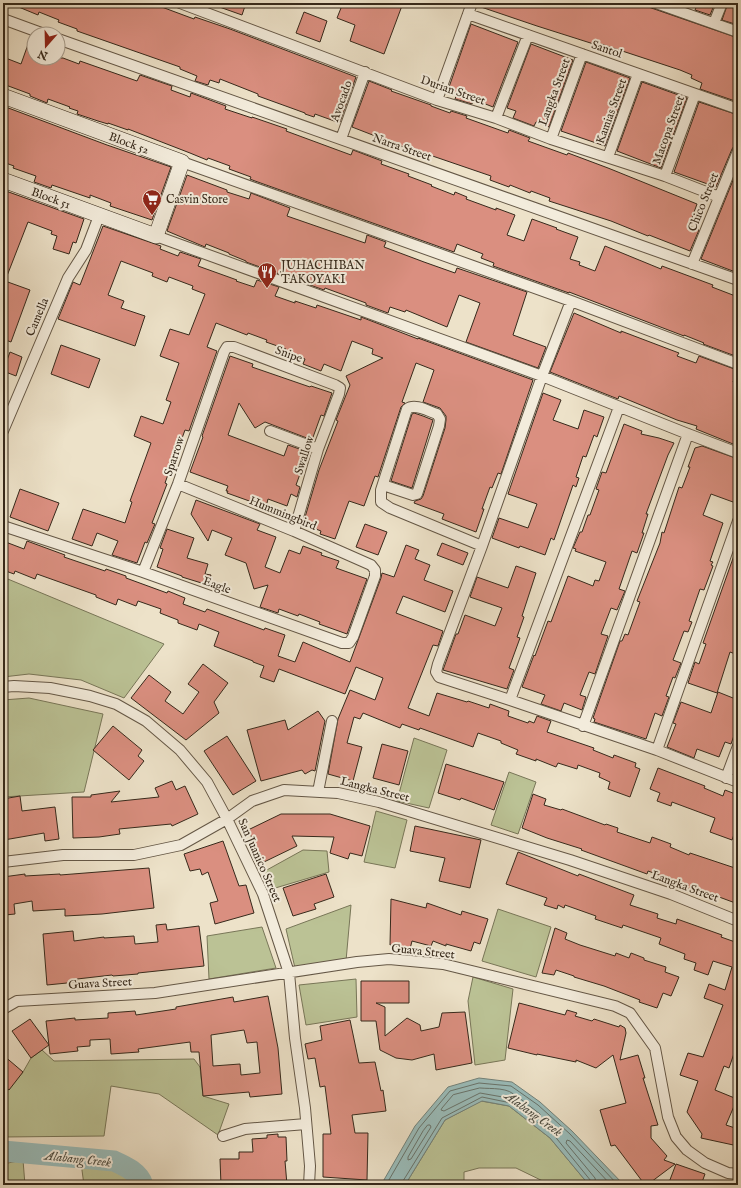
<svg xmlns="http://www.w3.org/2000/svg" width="741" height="1188" viewBox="0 0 741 1188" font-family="'IM FELL English',serif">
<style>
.green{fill:#bbc295;stroke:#787658}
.water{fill:#9abdbb;stroke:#72827b}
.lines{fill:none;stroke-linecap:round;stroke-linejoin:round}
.shore{stroke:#68736b;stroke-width:1}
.river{stroke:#9abdbb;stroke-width:21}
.building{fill:#da8f80;stroke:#36291b;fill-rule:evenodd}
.street-casing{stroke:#645746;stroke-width:12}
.secondary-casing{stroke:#36291b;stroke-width:16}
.street{stroke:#f3ecdc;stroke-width:10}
.secondary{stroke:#f3ecdc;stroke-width:15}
.labels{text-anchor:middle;stroke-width:4;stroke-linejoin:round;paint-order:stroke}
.street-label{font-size:12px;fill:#36291b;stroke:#f3ecdc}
.poi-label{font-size:12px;fill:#36291b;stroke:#f3ecdc;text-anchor:start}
.water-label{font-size:13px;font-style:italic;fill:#4f4e43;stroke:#f3ecdc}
</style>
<rect width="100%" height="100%" fill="#ede2c9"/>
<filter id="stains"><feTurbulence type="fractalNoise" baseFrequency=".005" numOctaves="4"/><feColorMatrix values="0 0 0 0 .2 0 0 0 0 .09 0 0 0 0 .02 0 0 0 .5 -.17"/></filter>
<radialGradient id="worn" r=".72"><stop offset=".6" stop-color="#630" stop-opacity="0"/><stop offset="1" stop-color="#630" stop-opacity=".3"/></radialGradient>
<path class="green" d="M3 577 164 644 124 698 81 680 29 674 3 677Z
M29 698 103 714 84 792 3 797V700Z
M414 738 447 750 429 808 397 801Z
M509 772 536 782 518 834 491 825Z
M376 811 407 820 395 868 364 862Z
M303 850 327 851 329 872 272 889 265 871Z
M351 905 346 961 295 968 286 929Z
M498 909 551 927 536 977 482 961Z
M262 927 276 968 209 979 207 936Z
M473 977 513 989 505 1060 475 1065 468 1001Z
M356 979 357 1017 306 1025 299 985Z
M42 1050 54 1061 194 1059 200 1067 203 1096 229 1104 218 1135 159 1094 111 1086 104 1136 3 1137V1095L23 1072 31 1058Z
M481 1101 509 1106 550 1138 589 1185H551L516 1168H479L464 1172V1185H405L445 1120Z
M23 1160 25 1185H3V1164Z
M81 1163 103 1166 126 1177 161 1183 163 1185H84Z"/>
<path class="water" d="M479 1078 512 1082 540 1102 572 1131 624 1185H589L550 1138 509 1106 482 1101 445 1120 405 1185H381L415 1126 448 1087Z"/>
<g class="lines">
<path class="shore" d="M480 1088C491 1089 510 1087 516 1097L514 1099 480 1093 444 1111 441 1110 442 1108 453 1095Z
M518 1097 540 1114V1116L537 1117 517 1101 516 1099Z
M428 1125H430L431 1127 411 1159 408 1160V1157L423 1131Z
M386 1185 419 1128 450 1091 479 1083 511 1086 538 1105 570 1134 618 1185
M402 1185 403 1181 442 1118 482 1097 511 1103 553 1134 591 1181V1185
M596 1185 595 1178 566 1143 567 1140 570 1141 611 1185"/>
<path class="river" d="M3 1151 114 1161C125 1166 139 1172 143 1185"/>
</g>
<path class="building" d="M9 3H151L194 19 195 17 230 29 356 77 340 122 338 121 337 122 315 114 314 117 305 114V113L258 96V94L220 79 219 83 210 80 208 85 195 81 197 76 180 69V67L77 31V29L58 22 59 20 39 12 38 15Z
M211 3H246L242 15 211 4Z
M343 3H403L384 54 350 41 355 25 337 18Z
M478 3H637L738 38V102L700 89 702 83 691 78 692 75 680 70 601 44 600 46 537 26 478 6Z
M698 3H715L710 15 695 10Z
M728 3H738V25L722 20Z
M304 12 327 21 320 42 296 33Z
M471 24 518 42 493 107 473 99 472 104 455 99 457 93 448 90Z
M31 36 34 37V58H63L79 64 80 61 137 81 140 75 172 86 171 90 190 97 191 93 226 106 225 109 252 118V117L287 129 286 131 351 155 353 150 382 161 381 164 409 174 408 176 432 185 431 186 454 195 455 192 467 197 466 199 496 210V208L515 215 507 235 524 241 532 219 557 228 556 229 578 237 570 259 580 262 579 265 595 271 605 246 661 269 662 266 713 285 712 287 738 297V357L703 344 704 343 684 335V336L569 292V293L493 266 494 263 481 258 483 254 457 244 454 252 255 181 250 179 251 177 229 169 230 166 208 158 207 160 190 153 128 129V130L108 123V124L98 121 77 114 78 111 69 108 70 107 48 99 47 103 30 96V94L3 84V57L21 64Z
M531 44 573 60 549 127 536 122 534 126 513 118 516 111 507 108Z
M586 62 630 78 605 146 561 131Z
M369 81 392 90 391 91 431 105V106L450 113 451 111 467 116 466 118 508 133 509 130 530 138 528 141 567 155 568 153 608 168 697 204 689 226 699 230 690 251 649 235 648 236 611 221 549 201 550 198 531 191 530 193 510 185 509 187 490 180 491 176 415 150 414 151 352 127Z
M642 82 687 98 661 168 617 151Z
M699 102 738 115V145L734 146 732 149 716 187 674 172Z
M3 106 107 145 171 167 152 220 110 206 111 203 90 195V198L52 185 51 188 34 182 36 176 13 168 14 166 3 162Z
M738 168V273L701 259Z
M187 175 227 190V192L249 199 251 193 290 208 287 216 365 243 367 235 386 242 384 247 424 262 455 273 457 268 527 292 513 335 546 347 538 368 466 342 480 303 459 295 447 327 406 310 405 312 390 307 388 313 366 305V303L325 288 324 290 246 262V261L229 254V253L206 244 205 247 167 231Z
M3 190 84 219 76 243 73 242 69 254 53 249 57 236 51 234 52 231 28 222 5 281 30 290 11 342 3 339Z
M103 226 161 246 160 249 178 256 180 252 201 259 198 266 237 280 236 281 254 287 257 280 279 287 275 296 295 303V301L316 308 317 305 361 320V317L418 339V338L533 380 501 474 498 473 492 488 490 487 482 509H484L476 532 442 519 444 514 414 503 415 501 421 499 423 496 445 428 446 420V416L440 408 423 402 434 370 416 363 402 402 405 403 401 407 378 477 375 476 364 506 349 501 335 539 320 534 321 531 303 524 319 470 338 421 336 420 350 385 346 376 383 358 372 354 373 349 352 341 341 371 324 364 321 371 303 364 305 359 285 351 286 349 266 342 267 340 248 333 247 335 216 323 207 347 217 351 189 431 185 430 177 452H176L165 483 167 484 152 523 155 524 147 543 145 542 137 563 112 555 118 541 97 533 92 546 72 539 83 509 125 523 132 502 130 501 151 443 134 436 141 416 163 424 171 402 166 400 179 363 160 356 170 329 189 335 205 294 192 289 193 286 169 277 167 282 152 276 153 273 121 261 108 295 124 301 121 308 145 316 135 346 58 319 73 282 80 285Z
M574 313 621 333V331L679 353 677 356 696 363 699 356 737 370 733 382 738 384V446L696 429 697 426 677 420 619 396 618 399 550 372Z
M61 345 100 359 89 388 51 374Z
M10 352 22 357 16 376 3 371Z
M230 356 253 364 252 367 310 387 311 386 332 393 324 416 321 415 312 440 265 422 255 428 239 403 228 435 284 456 288 445 308 452 296 485 300 487 297 497 291 494 287 506 268 499 266 507 227 493 228 491H226L228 486 190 472 203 437 202 436Z
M543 393 561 400 553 420 578 429 584 410 604 417 597 437 594 435 586 457 583 456 576 477 579 478 576 487 573 485 554 540 551 538 545 555 520 546 519 548 492 538 499 518 528 528 537 504 508 494Z
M414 413 423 416 433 420 412 488 391 481 412 414Z
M624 424 642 431 641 434 659 438 674 443 668 455 646 514H648L642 533H644L637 553 632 551 619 589 625 591 617 610 611 608 601 634 608 636 595 674 589 672 580 695 586 697 582 710 564 703 561 711 541 704 545 695 522 687 534 655 535 656 548 621 551 622 568 576 593 586 595 580 599 581 606 562 575 551 576 549 573 548 580 532H582L588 515H590L599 490 596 489 602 472 606 473Z
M702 446 738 459V488L733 502 711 494 703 515 723 523 710 561 713 562 711 565 713 566 704 590 700 589 689 621 692 622 688 632 684 631 673 660 681 663 675 678 673 677 666 696 669 697 662 716 655 713 646 739 594 722 595 719 593 718 620 641H622L625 634 628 635 640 602 637 601 660 543 662 532 664 533 679 487 682 488 690 467H688L695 448Z
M20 489 59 503 48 531 10 517Z
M196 500 260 524 257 530 276 537 265 567 280 573 289 550 300 554 303 546 322 553 321 555 339 561 336 568 367 579 347 634 319 624 320 622 299 614 298 616 279 609 278 613 260 607 268 585 254 589 246 563 225 555 232 538 212 530 208 541 191 514Z
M365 524 387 532 378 555 356 547Z
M167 529 194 538 187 558 208 564 205 574 211 575 208 585 182 577V576L157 567 163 549 160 548Z
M3 541 24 549 27 541 65 555 64 557 105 571 106 569 126 576V578L167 593 168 591 185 598 183 604 205 612 207 609 264 630 265 628 285 635 278 656 295 662 303 642 350 662 381 578 382 573 394 577 406 545 419 550 415 559 430 565 424 580 453 591 445 612 403 596 396 613 443 631 438 646 433 645 408 708 429 716 437 693 467 702 468 701 489 708 490 704 509 711 508 716 528 723 529 721 534 723 537 716 551 721 547 732 594 748 593 750 613 758 614 755 636 763 635 767 640 769 630 797 608 789 610 782 599 777 600 773 578 765 577 769 558 763 556 767 536 759V761L516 754 518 750 501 743V741L478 733 473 747 420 728 419 730 402 724 400 728 363 713 360 719 354 717 347 743 362 747 353 781 328 774 338 719 350 690 375 700 383 678 356 667 345 694 279 669 274 682 260 677 264 666 253 662V661L214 646 219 632 199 624 197 630 178 623V620L160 613 161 609 138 601 136 606 118 599 116 605 96 597V595L37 574 35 579 15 571 14 574 3 570Z
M442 543 468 553 463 565 437 555Z
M737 547H738V655L730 652 717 693 688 683 695 662 699 664 706 644 703 643Z
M516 566 536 573 522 616 524 617 517 637 520 638 509 668 514 670 507 689 443 670 456 634H458L465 615 495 626 502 608 470 597 477 577 508 588Z
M203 664 228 683 214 702 219 713 186 740 131 698 149 675 171 692 165 701 183 714 199 692 188 684Z
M718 692 738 700V715L735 723 738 724 731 744 725 742 719 757 697 749 694 758 667 747 676 724 673 723 681 702 711 713Z
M318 711 325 721 315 771 312 770 305 774 302 770 261 781 247 730 285 720 288 730Z
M113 726 142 750 138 756 144 761 129 780 93 750Z
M227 736 256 781 233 795 204 751Z
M382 744 408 751 399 785 373 778Z
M446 764 504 782 494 810 461 798 460 800 438 793Z
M658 768 705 786 704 788 723 796 725 790 738 795V823L732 840 710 832 715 818 672 802 671 806 657 801 660 793 650 789Z
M172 781 176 790 185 786 198 814 172 826 171 824 119 829 120 834 99 837 73 838 72 797H91V795L120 791 111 802 159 797 155 788Z
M533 794 546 799 544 805 561 810 562 809 605 825 606 824 618 828 617 832 650 843 652 837 671 844 670 847 689 855 690 853 738 869V904L703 891 702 894 678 885 679 882 648 871 647 874 581 850 582 849 547 838 522 828Z
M20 796 22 811 55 807 59 839 45 841 44 833 4 840 3 832V799Z
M281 814H330L370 826 362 856 350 853 348 859 330 853 334 837 292 836 297 846 264 862 248 830Z
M415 826 481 840 470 888 439 881 445 858 410 851Z
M223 841 239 886 246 885 254 913 215 924 210 903 218 901 208 872 202 875 200 869 190 871 184 854Z
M518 852 578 876 579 874 634 895 630 905 658 914 657 918 676 924 677 919 722 935 721 937 738 943V986L735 993 738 994V1042L729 1068 724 1066 715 1090 737 1099 726 1125 738 1129V1146L701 1138 702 1134 687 1112 698 1081 680 1075 688 1053 703 1057 723 1005 704 998 709 984 725 990 732 967 713 961 708 975 694 970 696 963 684 959 685 954 659 944 661 938 623 925 622 928 595 919 596 916 565 905 564 908 558 905 557 909 544 905 547 898 506 884Z
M149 868 154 908 102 914 65 916V909L33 911 32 901 14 904 15 914 5 915 3 904V877L25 874V876L60 874V875Z
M326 874 334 897 314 904 316 909 293 916 283 888Z
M391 899 426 908 427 903 461 915 462 911 488 919 480 944 474 942 471 951 446 944V946L433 941 431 946 412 941 410 949 390 945Z
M166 924 167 930 199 926 204 966 138 973V974L113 976 112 975 77 979V982L47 985 43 934 73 931 74 941 104 937V938L134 936 135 944 158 942 156 925Z
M555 928 567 933 565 939 580 945 615 956 616 953 629 958 631 953 644 958V960L666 967 665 972 679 977 671 996 663 993 657 1008 639 1002 640 1000 604 986 574 977V976L556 970 554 975 542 973Z
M361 981H409V1003H376L385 1007V1036L407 1018 420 1025 421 1031 439 1027 442 1013 465 1012 472 1063 436 1070 434 1054 412 1060 396 1058 380 1050 376 1021H361Z
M268 996 278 1048 282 1094 250 1097 249 1092 203 1096 199 1052H191L190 1042 138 1049 139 1052 111 1054 110 1039 90 1040V1046L77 1047 78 1051 50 1054 46 1021 75 1018V1020L108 1018V1013L135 1011 136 1015 176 1009V1007L233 997 234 1002ZM244 1030 247 1043 257 1042 260 1073 241 1075 240 1064 213 1066 211 1035Z
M519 1003 565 1015 567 1010 577 1013 575 1016 592 1021 594 1019 619 1027 620 1025 625 1028 626 1033 620 1060 638 1055 645 1078H643L658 1125 651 1126V1138L667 1156 664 1160 675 1164 647 1185H645L615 1145 611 1146 600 1110 626 1103 613 1055 596 1068 576 1060V1062L537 1054V1055L508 1048Z
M30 1019 49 1045 31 1058 12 1031Z
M350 1020 359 1063 375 1062 381 1091 383 1090 386 1111 352 1115 355 1133H368L367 1180 323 1177V1134H331L325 1086 320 1087 315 1058 308 1059 305 1044 322 1040 320 1026Z
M3 1055 23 1072 9 1090 3 1085Z
M278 1134V1137H286L287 1161H285L287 1185H221L220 1159H239V1152H253L252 1139 267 1138V1135Z
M676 1164 705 1174 701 1185H668Z"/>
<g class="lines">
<defs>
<path id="street" d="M180 3 437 100 496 118 551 139 665 176 719 197
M656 3 738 32
M468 14 738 109
M3 19 44 34
M714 23 722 3
M58 39 738 280
M437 100 472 3
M496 118 528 35
M341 139 365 72
M551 139 582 54
M608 157 638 74
M182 162 571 301 738 364
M665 176 695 94
M156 236 542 376 688 434 738 453
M692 264 738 151
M571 301 542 376 482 546 438 664 436 672 439 677 510 700 657 750 738 782
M3 431 68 278 86 250 99 216
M270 431 318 449
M383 485 413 495 417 494 439 426 440 419 437 414C428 411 415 403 407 409L381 490V502L390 508 482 546
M3 526 143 572 342 643H349L353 637 375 576V570L371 565 294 531 178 484
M143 572 178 484 224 352 227 347H234L335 385 340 388 339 394 318 449 294 531
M3 687 14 686 50 688 90 696 116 704 146 721 180 750 207 782 227 819 263 894 289 973 295 1038 305 1108 310 1166 309 1185
M510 700 619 407
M583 726 688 434
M657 750 738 521
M726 778 738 746
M318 792 332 721
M3 862 63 855H134L181 845 227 819 252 801 284 790 338 793 379 802 570 860 671 894 738 921
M3 1009 17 1001 155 993 357 962 389 959 443 964 615 1006 630 1013 655 1048 668 1117 676 1137 687 1150 705 1163 728 1173 738 1174
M223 1136 245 1129 306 1124"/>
<path id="secondary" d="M3 96 182 162 156 236 3 180"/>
</defs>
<use href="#street" class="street-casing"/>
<use href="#secondary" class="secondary-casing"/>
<use href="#street" class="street"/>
<use href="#secondary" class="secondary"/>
</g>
<defs>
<symbol id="supermarket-pin" viewBox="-11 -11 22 30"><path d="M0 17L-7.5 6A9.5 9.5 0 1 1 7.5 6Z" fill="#8f2418" stroke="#f3ecdc"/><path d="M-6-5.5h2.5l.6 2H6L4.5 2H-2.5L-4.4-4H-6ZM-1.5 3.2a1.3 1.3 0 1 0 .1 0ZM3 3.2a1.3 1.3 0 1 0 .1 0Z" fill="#fff"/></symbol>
<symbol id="restaurant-pin" viewBox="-11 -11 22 30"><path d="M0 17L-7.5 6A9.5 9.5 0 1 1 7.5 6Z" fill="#8f2418" stroke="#f3ecdc"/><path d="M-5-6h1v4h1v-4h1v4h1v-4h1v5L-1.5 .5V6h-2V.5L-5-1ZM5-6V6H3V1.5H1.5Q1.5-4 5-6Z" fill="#fff"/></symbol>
</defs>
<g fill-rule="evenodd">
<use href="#supermarket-pin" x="141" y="188" width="22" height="30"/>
<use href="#restaurant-pin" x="256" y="261" width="22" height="30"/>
</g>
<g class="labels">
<g class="street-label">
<text transform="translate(607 49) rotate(19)" y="4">Santol</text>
<text transform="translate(453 90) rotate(19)" y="4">Durian Street</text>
<text transform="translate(554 92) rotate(-70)" y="4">Langka Street</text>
<text transform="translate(341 101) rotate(-70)" y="4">Avocado</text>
<text transform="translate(611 111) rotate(-70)" y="4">Kamias Street</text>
<text transform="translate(668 130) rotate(-70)" y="4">Macopa Street</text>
<text transform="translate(129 143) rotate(20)" y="4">Block 52</text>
<text transform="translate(402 147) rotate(19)" y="4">Narra Street</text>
<text transform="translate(51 198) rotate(20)" y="4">Block 51</text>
<text transform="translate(703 202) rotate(-68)" y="4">Chico Street</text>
<text transform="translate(37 317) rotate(-67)" y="4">Camella</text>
<text transform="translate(289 354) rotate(20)" y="4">Snipe</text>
<text transform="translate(304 455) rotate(-72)" y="4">Swallow</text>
<text transform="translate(174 456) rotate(-71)" y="4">Sparrow</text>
<text transform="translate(283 513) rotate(22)" y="4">Hummingbird</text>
<text transform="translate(217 585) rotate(20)" y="4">Eagle</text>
<text transform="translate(375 789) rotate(14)" y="4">Langka Street</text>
<text transform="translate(260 860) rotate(66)" y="4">San Juanico Street</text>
<text transform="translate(685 886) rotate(20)" y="4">Langka Street</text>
<text transform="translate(423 951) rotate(6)" y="4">Guava Street</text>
<text transform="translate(100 983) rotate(-3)" y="4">Guava Street</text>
</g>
<g class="poi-label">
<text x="166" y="203">Casvin Store</text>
<text x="281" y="269">JUHACHIBAN<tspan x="281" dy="14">TAKOYAKI</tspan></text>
</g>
<g class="water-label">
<text transform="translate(534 1113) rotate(36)" y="5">Alabang Creek</text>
<text transform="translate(78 1158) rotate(6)" y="5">Alabang Creek</text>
</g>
</g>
<rect width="741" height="1188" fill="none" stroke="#ede2c9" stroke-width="16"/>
<rect x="4" y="4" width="733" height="1180" fill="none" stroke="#36291b" stroke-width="2"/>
<rect x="8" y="8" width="725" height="1172" fill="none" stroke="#36291b"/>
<g transform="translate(46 46) rotate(200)"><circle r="19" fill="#f3ecdc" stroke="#a79e8f"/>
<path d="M0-3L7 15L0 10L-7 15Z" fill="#8f2418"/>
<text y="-6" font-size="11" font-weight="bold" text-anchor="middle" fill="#36291b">N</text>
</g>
<rect width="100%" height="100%" filter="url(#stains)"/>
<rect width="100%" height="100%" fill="url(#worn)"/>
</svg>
